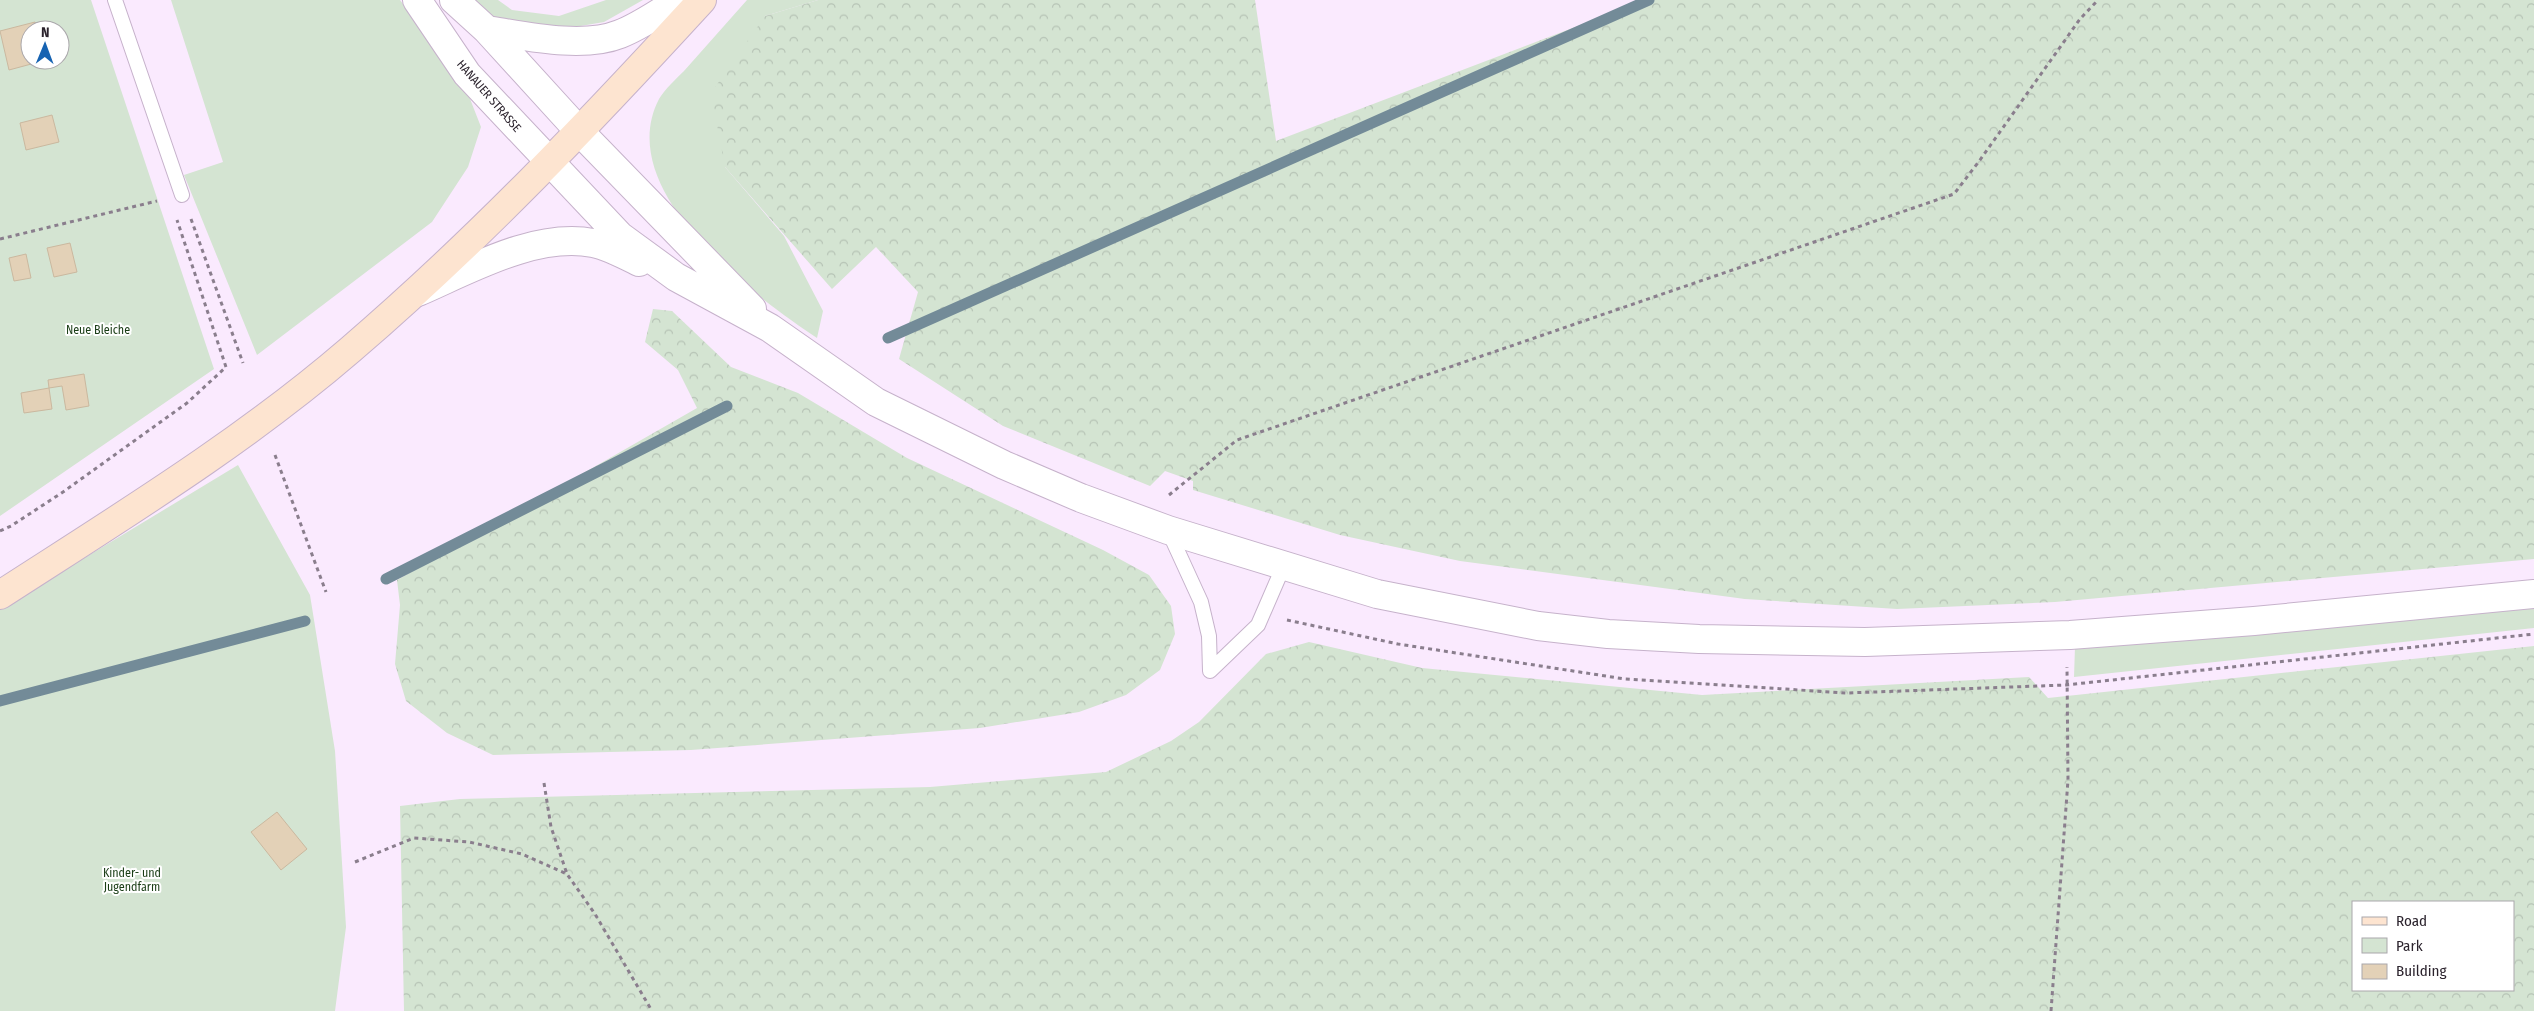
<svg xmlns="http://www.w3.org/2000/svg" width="2534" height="1011" viewBox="0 0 2534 1011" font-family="'Fira Sans Condensed',sans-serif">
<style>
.green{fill:#d4e4d2;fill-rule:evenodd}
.forest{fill:url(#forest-crowns);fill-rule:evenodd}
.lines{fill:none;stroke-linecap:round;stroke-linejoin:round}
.stream{stroke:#738b98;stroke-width:11}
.building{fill:#e3d1b7;stroke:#cab89f}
.service-casing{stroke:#c6b2cb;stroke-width:16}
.tertiary-casing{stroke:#c6b2cb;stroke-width:30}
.secondary-casing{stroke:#c6b2cb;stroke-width:30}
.path{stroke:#8a7e8d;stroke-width:3;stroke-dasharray:4 4;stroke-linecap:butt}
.service{stroke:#fff;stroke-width:14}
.tertiary{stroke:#fff;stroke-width:28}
.secondary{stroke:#fde4d0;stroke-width:28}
.labels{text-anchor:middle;stroke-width:4;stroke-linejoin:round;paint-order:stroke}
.street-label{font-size:12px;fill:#2b232d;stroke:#fff}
.park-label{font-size:12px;fill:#1a3d16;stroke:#fff}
</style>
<defs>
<pattern id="forest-crowns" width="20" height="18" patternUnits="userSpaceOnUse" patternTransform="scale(1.25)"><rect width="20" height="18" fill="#d4e4d2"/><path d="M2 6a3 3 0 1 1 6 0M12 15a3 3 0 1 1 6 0" fill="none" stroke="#b6c3b5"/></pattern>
</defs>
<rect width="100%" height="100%" fill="#faeafe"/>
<path class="green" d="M0 0H91L214 369 0 516ZM30 30H60V60H30Z
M171 0H400L465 86 481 127 468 167 432 222 257 355 184 175 223 162Z
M471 0H498L512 10 559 16 606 0H643L604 22 563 29 500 21Z
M747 0H818L765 16 725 167 784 236 823 311 817 338C752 295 612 190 659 99 665 89 676 79 684 71 705 47 726 24 747 0Z
M238 465 310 595 335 751 346 927 335 1011H0V609Z
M2534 608V628L2074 677 2075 647Z"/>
<path class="forest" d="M818 0H1255L1276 141 1646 0H2534V559L2055 602 1897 609 1745 599 1460 561 1340 535 1193 490V481L1165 471 1150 486 1003 426 899 359 918 292 876 247 832 289 725 167 711 93 765 16Z
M653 309 672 311 731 367 798 393 907 458 1103 550 1149 575 1171 606 1175 634 1160 670 1126 695 1079 712 980 728 691 750 493 755 447 733 406 701 395 664 400 605 397 580 697 408 678 370 645 342Z
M1309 642 1422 668 1702 695 2029 677 2048 698 2534 646V1011H404L400 806 460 799 930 787 1106 772 1171 741 1199 722 1266 654ZM2513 902V990H2353V902Z"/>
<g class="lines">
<path class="stream" d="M888 338 1649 0
M386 579 727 406
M0 701 305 621"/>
</g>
<path class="building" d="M35 22 37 30H30L29 37 30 60H35V63L9 70 0 31Z
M52 115 59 142 26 150 20 123Z
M70 243 77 272 54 277 47 248Z
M26 254 31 278 14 281 9 258Z
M84 374 89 406 66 410 62 386 49 388 48 380Z
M49 388 52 409 24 413 21 393Z
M277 812 307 849 281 870 251 832Z"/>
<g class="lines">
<defs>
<path id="service" d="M115 0 182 195
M1168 530 1201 602 1209 636 1210 671
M1210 671 1258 625 1284 565"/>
<path id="tertiary" d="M417 0 467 74 620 236 676 277 770 328 876 402 1004 465 1081 498 1168 530 1377 594 1538 626 1608 634 1699 639 1865 642 2070 635 2254 621 2534 594
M454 0 487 30 580 132 752 309
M487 30C525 36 583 49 620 34 641 26 661 11 680 0
M418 292C469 270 535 232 593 243 608 246 625 255 639 262"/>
<path id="secondary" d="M0 595C119 518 242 443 350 350 476 242 590 122 702 0"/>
</defs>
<use href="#service" class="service-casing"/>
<use href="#tertiary" class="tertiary-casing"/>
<use href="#secondary" class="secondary-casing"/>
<path class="path" d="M191 219 243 363
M0 239 157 201
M275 455 326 592
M1169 495 1237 440 1954 194 1980 160 2080 19 2098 0
M0 531 11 526 63 492 187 403 226 367 177 220
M1287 620 1398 644 1625 679 1847 693 2066 685 2534 634
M544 783 551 827 567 874
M355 862 414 838 469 842 522 854 567 874 595 914 652 1011
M2051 1011 2068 780 2067 667"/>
<use href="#service" class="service"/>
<use href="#tertiary" class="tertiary"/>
<use href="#secondary" class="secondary"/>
</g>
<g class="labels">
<g class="street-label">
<text transform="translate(489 96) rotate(49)" y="4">HANAUER STRASSE</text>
</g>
<g class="park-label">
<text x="98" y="334">Neue Bleiche</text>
<text x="132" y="877">Kinder- und<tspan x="132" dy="14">Jugendfarm</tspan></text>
</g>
</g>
<rect x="2352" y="901" width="162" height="90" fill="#ffffff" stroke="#aaa7ab"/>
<rect x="2362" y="917" width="25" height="8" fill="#fde4d0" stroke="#aaa7ab"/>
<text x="2396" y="926" font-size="15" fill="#2b232d">Road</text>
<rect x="2362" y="938" width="25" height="15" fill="#d4e4d2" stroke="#aaa7ab"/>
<text x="2396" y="951" font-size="15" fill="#2b232d">Park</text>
<rect x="2362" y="964" width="25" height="15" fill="#e3d1b7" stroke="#aaa7ab"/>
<text x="2396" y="976" font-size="15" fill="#2b232d">Building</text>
<g transform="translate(45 45) rotate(1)"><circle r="24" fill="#ffffff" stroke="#aaa7ab"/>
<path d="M0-4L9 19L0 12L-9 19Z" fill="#1663b2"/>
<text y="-8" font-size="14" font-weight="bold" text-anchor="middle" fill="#2b232d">N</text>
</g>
</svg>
